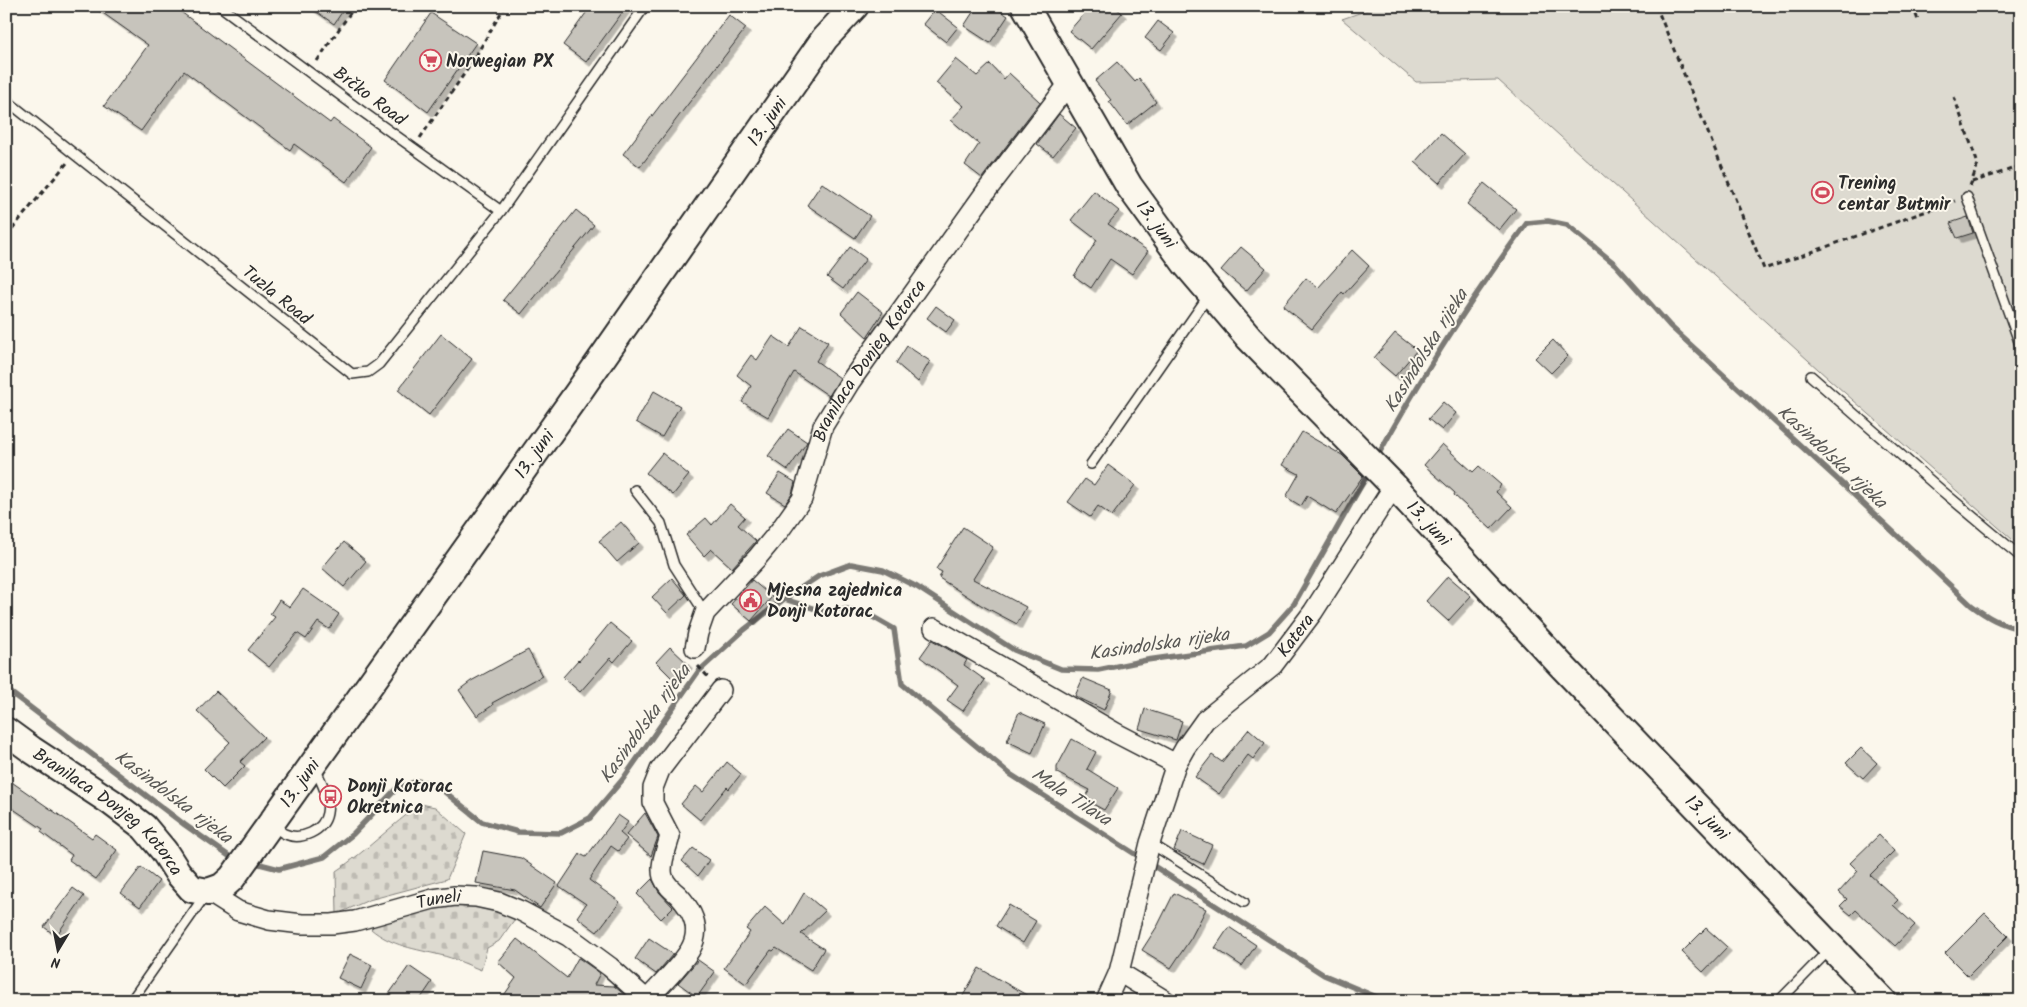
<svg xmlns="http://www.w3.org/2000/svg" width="2027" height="1007" viewBox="0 0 2027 1007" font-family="Kalam,sans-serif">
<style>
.grass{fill:#dddad0;stroke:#84827e}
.cemetery{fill:url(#cemetery-stones);stroke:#84827e}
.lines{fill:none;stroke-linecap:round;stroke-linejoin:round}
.stream{stroke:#7b7a75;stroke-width:5.5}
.building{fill:#c7c4bc;stroke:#2b2b2b;filter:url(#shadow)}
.lane-casing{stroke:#2b2b2b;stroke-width:12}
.street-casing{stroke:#2b2b2b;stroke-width:22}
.secondary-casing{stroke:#2b2b2b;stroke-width:30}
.path{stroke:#2b2b2b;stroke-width:3;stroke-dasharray:5 4;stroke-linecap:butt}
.lane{stroke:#fbf7ec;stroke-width:9}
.street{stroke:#fbf7ec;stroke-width:19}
.secondary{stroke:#fbf7ec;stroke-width:26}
.labels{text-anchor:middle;stroke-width:4;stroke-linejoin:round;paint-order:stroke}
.poi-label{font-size:18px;font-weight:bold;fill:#2b2b2b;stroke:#fbf7ec;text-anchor:start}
.street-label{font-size:18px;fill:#2b2b2b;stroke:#fbf7ec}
.water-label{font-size:19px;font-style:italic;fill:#5a5956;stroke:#fbf7ec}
</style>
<defs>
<pattern id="cemetery-stones" width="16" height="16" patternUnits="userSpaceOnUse" patternTransform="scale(1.25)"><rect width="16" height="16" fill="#dddad0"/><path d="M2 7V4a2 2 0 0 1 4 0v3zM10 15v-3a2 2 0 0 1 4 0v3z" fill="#bebbb3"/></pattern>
<filter id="shadow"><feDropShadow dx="4.5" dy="4.5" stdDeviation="0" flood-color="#0004"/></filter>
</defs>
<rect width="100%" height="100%" fill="#fbf7ec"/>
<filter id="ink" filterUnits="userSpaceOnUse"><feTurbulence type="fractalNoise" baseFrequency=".02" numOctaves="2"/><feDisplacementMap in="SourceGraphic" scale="10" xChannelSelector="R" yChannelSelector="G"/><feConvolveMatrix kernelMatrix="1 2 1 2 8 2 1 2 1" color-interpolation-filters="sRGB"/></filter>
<g filter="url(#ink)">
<path class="grass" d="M1379 6H2021V547L1829 379 1498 80 1416 82 1342 19Z"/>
<path class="cemetery" d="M421 804 435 807 466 834 447 879 369 900 337 914 336 871C367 851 391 825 421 804Z
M472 900 517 916 499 941 487 948 481 970C468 965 454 958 440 955 416 949 391 946 371 929L382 918Z"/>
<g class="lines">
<path class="stream" d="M1377 457C1421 377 1472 297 1527 223L1548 221 1567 225 1615 264 1670 326 1836 478 1971 605C1987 617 2001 625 2021 629
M784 599 825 612 847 609 873 617 894 629 902 684 1010 774 1324 975 1386 1001
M6 689 185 825 229 856 238 858
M252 862 279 869 324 857 353 834 396 789 417 781 435 784 482 822 518 832 561 833 590 818 623 779 698 672 744 630 784 599 819 576 851 564 883 570 917 587 1014 650 1061 669 1098 670 1147 660 1246 646 1269 632 1294 604 1370 470"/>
</g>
<path class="building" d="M93 6H173L330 123 333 119 371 147 346 182 294 144 290 150 184 71 141 131 104 106 148 45Z
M308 6H346L334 24Z
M591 6H627L586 62 563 45Z
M977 6H993L1008 16 990 43 964 26Z
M1091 6H1114L1122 13 1091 49 1069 31Z
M935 9 958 27 946 42 923 24Z
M431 13 476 43 428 112 385 80Z
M729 15 746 28 640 167 623 154Z
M1158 21 1174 33 1161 50 1145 38Z
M956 59 977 76 990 64 1004 79 1009 73 1040 102 982 178 965 165 979 144 951 120 964 106 936 83Z
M1117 62 1135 82 1139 78 1156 102 1127 125 1109 101 1111 100 1095 81Z
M1059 114 1076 128 1053 156 1037 144Z
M1441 133 1465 154 1439 183 1415 162Z
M822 183 870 216 855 238 807 205Z
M1484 183 1516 209 1499 230 1467 204Z
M1094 191 1119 211 1108 224 1148 251 1132 274 1110 259 1091 288 1074 276 1097 240 1071 220Z
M576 210 594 225 521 314 503 300Z
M1968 217 1973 233 1957 238 1950 223Z
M850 247 866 259 843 289 827 277Z
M1241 247 1266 268 1246 291 1221 270Z
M1352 250 1369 266 1344 294 1342 292 1312 329 1283 306 1306 278 1318 288Z
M857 292 883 312 867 337 841 313Z
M936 306 955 320 946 332 927 318Z
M802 326 828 342 816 361 840 378 829 396 794 372 768 417 742 402 751 386 737 375 751 355 757 360 773 336 789 347Z
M1395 333 1417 350 1395 376 1374 358Z
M441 334 472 359 429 415 398 390Z
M1553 340 1568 356 1551 373 1535 358Z
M907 346 930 361 918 382 896 363Z
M654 391 680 406 662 437 636 422Z
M1443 402 1456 413 1442 430 1428 419Z
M788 429 807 442 788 470 768 456Z
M1302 432 1342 455 1363 476 1336 514 1307 496 1301 506 1286 497 1299 474 1282 465Z
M1442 444 1473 472 1479 466 1501 485 1496 492 1512 507 1491 529 1454 495 1455 493 1424 465Z
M662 453 689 475 673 495 646 473Z
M1108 465 1135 485 1112 516 1098 506 1090 517 1068 502 1085 479 1094 485Z
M780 473 795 482 792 494 785 504 767 493Z
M730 504 745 517 738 525 756 541 732 568 711 549 704 556 686 535 706 518 712 525Z
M621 522 639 543 617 562 599 541Z
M963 527 993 547 973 579 1026 607 1017 624 981 605 939 578 942 572 936 569Z
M344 542 366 561 344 587 322 568Z
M1448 576 1471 596 1448 621 1426 601Z
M672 578 686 595 667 613 652 597Z
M752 580 772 597 751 621 731 604Z
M303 589 339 614 329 629 318 622 306 639 297 633 269 667 248 650 275 617 270 614 279 600 290 607Z
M610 623 632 641 614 662 610 658 580 692 563 677 578 660 579 661Z
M932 640 967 660 964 665 985 680 963 711 947 700 958 685 920 657Z
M670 647 688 664 673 679 656 662Z
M528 650 542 676 492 703 493 705 477 716 459 690 471 681Z
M1083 678 1112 690 1104 710 1075 696Z
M216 691 264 737 240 762 245 766 223 788 204 769 230 742 197 711Z
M1145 709 1182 721 1176 740 1139 729Z
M1019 712 1045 724 1032 753 1007 741Z
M1249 729 1265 743 1253 759 1248 755 1219 794 1195 777 1212 755 1222 762Z
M1072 739 1096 752 1087 769 1118 788 1104 810 1084 799 1090 790 1057 773V767Z
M1861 748 1877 763 1863 778 1846 763Z
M727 762 741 774 729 789 727 787 700 820 681 804 696 786 703 792Z
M6 778 92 838 95 834 117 850 96 879 69 860 72 855 41 832 43 829 6 804Z
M645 813 658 837 651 856 626 835Z
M618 815 628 822 620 833 627 839 618 851 611 846 589 880 620 902 597 932 577 917 586 904 559 886 580 854 586 857Z
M1182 831 1212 845 1203 864 1174 850Z
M1879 835 1894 851 1870 875 1898 900 1893 905 1915 925 1895 946 1856 910 1851 915 1840 906 1847 899 1839 892 1858 871 1850 863Z
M693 848 709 860 698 876 682 861Z
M483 851 521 858 557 883 540 908 515 890 476 883Z
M141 867 159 881 140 907 121 893Z
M652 879 659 892 673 907 661 919 637 894Z
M73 888 84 896 56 936 44 927Z
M804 893 825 911 801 934 824 949 811 970 776 948 773 951 771 950 746 984 724 968 750 932 746 929 765 907 785 925Z
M1174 893 1206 909 1191 938 1171 968 1142 950 1158 925Z
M1009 905 1036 921 1023 943 996 926Z
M1985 913 2008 936 1968 976 1945 953Z
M1229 927 1256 945 1242 966 1215 948Z
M1706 928 1727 947 1703 972 1682 952Z
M649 938 673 954 656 974 635 959Z
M517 939 567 978 578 958 580 959 600 973 594 985 614 986 626 996 625 1001H500L516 978 498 962Z
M350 954 372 965 361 989 338 978Z
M698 960 715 972 697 997 678 983Z
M409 966 432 982 419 1001H399L389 994Z
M979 968 1037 1001H960Z"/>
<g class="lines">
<defs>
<path id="lane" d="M220 6 356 107 501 211
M6 100 352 374 368 372 379 364 501 211 645 6
M1967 197 2021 347
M1811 376 1941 490 2021 557
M1091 464 1209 295
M635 490 661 523 674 565 705 613
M274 824C277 827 281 833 285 834 301 841 324 831 327 813 330 796 321 782 315 768
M1150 843 1244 902
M131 1001 206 894
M1779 1001 1830 949"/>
<g id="street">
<path d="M934 628 1116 733 1176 764"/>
<path id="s1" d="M695 648 698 633 705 613 757 558 780 530 802 499 823 426 850 382 987 190 1070 82"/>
<path id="s2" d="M208 892 238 911 269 920 302 924H332L355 921 433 899 455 896 476 897 499 902 521 911 568 936 610 967 648 1001"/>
<path d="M1119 972 1166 1001"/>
<path d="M647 1000C661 984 679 968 690 950 702 929 693 911 678 895 672 890 666 885 663 877 659 864 667 849 670 836L653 803V788L660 770 721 690"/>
<path id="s3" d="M1106 1001 1119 972 1150 843 1176 764 1185 748 1205 720 1273 665 1313 612 1394 486"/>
</g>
<g id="secondary">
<path id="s4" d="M1025 6 1129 186 1185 263 1249 338 1394 486 1560 664 1883 1001"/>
<path id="s5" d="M6 731 32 750 111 802 144 827 164 851 178 873 192 889 208 892 222 887 232 878 577 394 825 38 855 6"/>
</g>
</defs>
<use href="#lane" class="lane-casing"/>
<use href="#street" class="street-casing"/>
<use href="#secondary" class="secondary-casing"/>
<path class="path" d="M1656 6 1764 269 1955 201
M1913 6 1919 23
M317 61 355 6
M1954 97 1978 164 1970 186
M420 138 471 64 505 6
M1972 182 2021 166
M6 236 67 163
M698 666 709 678"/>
<use href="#lane" class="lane"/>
<use href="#street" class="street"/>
<use href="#secondary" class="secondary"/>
</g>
</g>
<defs>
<symbol id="supermarket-ring" viewBox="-11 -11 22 22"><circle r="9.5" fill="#fbf7ec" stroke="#d1495b" stroke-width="1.5"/><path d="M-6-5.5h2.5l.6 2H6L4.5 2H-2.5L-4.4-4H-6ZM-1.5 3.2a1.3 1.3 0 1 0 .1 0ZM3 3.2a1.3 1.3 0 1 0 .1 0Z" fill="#d1495b"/></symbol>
<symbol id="stadium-ring" viewBox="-11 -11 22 22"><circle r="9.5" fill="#fbf7ec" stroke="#d1495b" stroke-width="1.5"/><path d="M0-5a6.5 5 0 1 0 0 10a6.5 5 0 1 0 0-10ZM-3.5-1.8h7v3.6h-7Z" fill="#d1495b"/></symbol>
<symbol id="civic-ring" viewBox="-11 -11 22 22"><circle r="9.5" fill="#fbf7ec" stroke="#d1495b" stroke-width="1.5"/><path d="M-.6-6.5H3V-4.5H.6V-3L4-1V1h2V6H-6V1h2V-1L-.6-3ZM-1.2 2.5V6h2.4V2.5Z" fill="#d1495b"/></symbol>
<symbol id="bus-ring" viewBox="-11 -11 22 22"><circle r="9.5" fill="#fbf7ec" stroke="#d1495b" stroke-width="1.5"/><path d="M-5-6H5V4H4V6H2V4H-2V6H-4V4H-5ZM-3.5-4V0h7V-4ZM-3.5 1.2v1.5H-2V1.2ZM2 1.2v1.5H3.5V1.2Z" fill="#d1495b"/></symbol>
</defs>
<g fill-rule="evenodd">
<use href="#supermarket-ring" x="418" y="48" width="25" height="25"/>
<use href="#stadium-ring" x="1810" y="180" width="25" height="25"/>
<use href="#civic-ring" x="738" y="588" width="25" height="25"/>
<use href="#bus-ring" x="318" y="784" width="25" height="25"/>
</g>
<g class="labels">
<g class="poi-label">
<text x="446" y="67">Norwegian PX</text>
<text x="1838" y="189">Trening<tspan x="1838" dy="21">centar Butmir</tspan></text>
<text x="767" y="596">Mjesna zajednica<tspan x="767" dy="21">Donji Kotorac</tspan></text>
<text x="347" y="792">Donji Kotorac<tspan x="347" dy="21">Okretnica</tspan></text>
</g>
<g class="street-label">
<text transform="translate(370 96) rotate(37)" y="6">Brčko Road</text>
<text dy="6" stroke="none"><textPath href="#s5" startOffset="1218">13. juni</textPath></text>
<text dy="6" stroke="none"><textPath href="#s4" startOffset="255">13. juni</textPath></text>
<text transform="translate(277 295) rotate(39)" y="6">Tuzla Road</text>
<text dy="6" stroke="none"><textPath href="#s1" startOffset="342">Branilaca Donjeg Kotorca</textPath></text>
<text dy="6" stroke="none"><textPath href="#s5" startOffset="812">13. juni</textPath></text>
<text dy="6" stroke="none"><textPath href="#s4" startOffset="660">13. juni</textPath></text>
<text dy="6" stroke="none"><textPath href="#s3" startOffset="425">Katera</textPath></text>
<text dy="6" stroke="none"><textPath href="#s5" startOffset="408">13. juni</textPath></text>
<text dy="6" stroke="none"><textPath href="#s5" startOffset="131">Branilaca Donjeg Kotorca</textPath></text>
<text dy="6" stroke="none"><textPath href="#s4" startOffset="1065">13. juni</textPath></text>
<text dy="6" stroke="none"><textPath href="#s2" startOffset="241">Tuneli</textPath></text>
</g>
<g class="water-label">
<text transform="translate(1425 350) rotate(-58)" y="7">Kasindolska rijeka</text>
<text transform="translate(1833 456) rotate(43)" y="7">Kasindolska rijeka</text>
<text transform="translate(1159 643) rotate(-8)" y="7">Kasindolska rijeka</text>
<text transform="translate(644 723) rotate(-54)" y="7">Kasindolska rijeka</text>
<text transform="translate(174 796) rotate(37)" y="7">Kasindolska rijeka</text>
<text transform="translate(1072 796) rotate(33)" y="7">Mala Tilava</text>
</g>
</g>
<rect width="2027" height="1007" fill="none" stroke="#fbf7ec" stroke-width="25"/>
<rect x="12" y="12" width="2002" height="982" fill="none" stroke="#2b2b2b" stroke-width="2" filter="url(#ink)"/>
<g transform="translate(58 950) rotate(190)" stroke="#fbf7ec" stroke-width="4" paint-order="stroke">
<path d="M0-4L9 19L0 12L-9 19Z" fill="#2b2b2b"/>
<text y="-8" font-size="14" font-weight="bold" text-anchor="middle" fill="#2b2b2b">N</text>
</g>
</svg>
